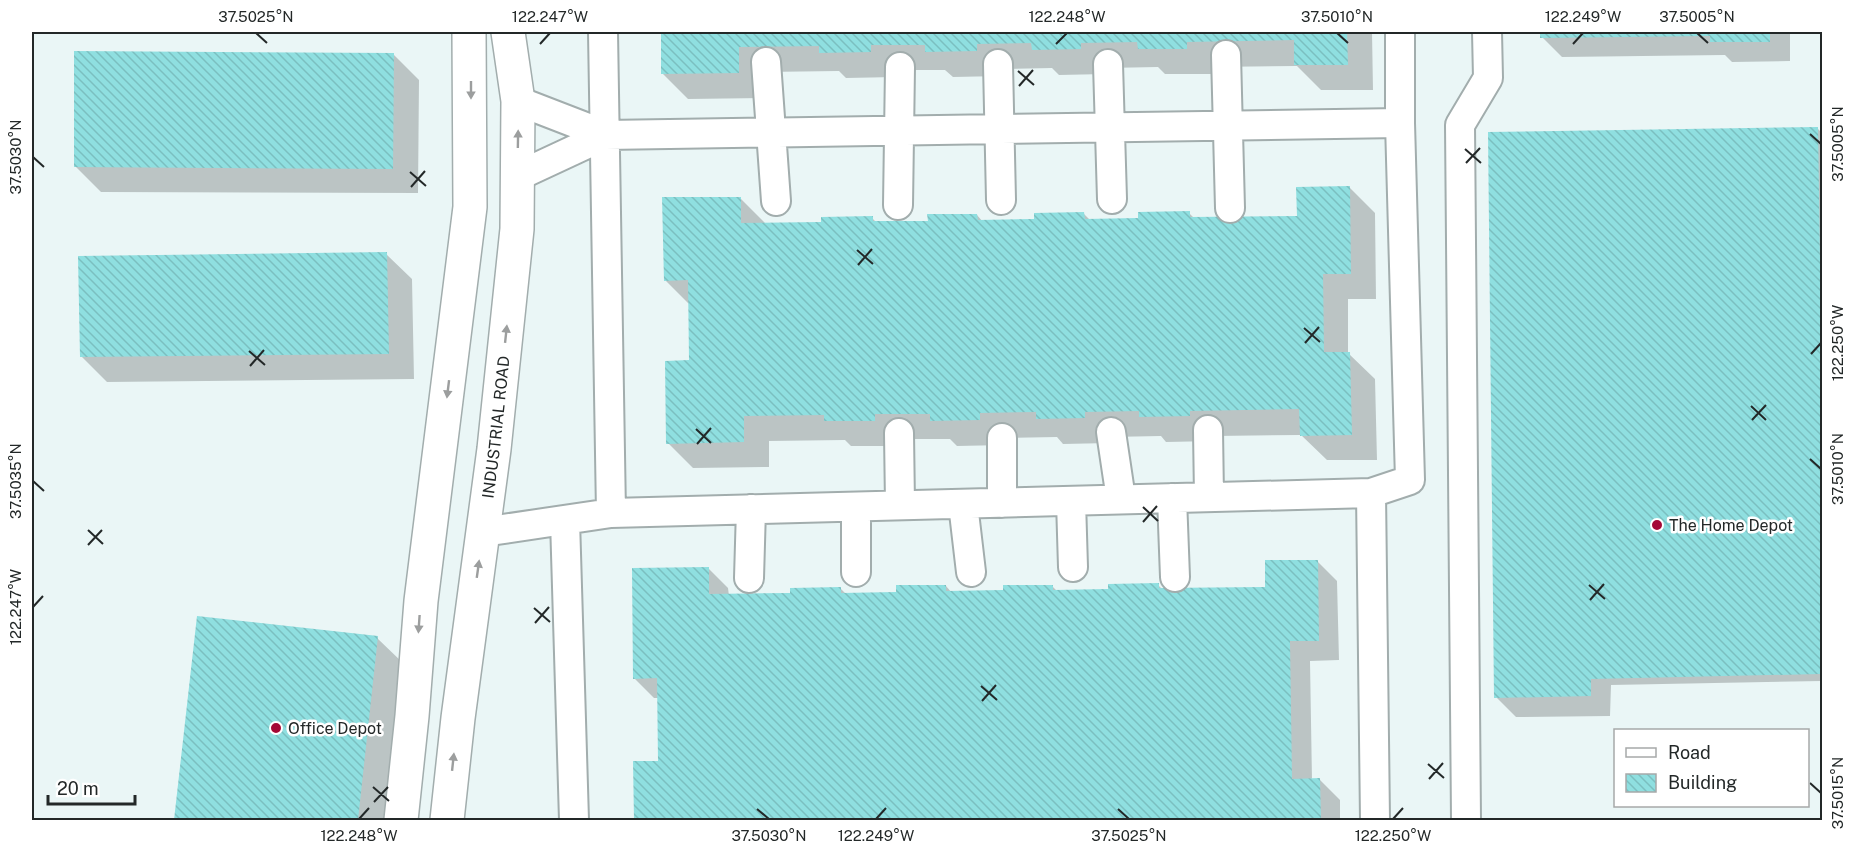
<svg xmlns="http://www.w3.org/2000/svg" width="1854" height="852" viewBox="0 0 1854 852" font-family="'Public Sans',sans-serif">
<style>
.shadow{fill:#0003}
.building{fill:url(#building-back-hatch)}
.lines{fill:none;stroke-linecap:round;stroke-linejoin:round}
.minor-casing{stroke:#a2adad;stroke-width:32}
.major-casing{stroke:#a2adad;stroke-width:36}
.minor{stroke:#fff;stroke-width:28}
.major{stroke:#fff;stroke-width:33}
.oneway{fill:#9c9e9e}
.ticks{fill:none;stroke:#232828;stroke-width:2}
.poi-dot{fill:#a40836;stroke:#fff;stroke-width:2}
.labels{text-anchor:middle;stroke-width:5;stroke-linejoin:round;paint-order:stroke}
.street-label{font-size:16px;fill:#232828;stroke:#fff}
.poi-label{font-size:16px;fill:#232828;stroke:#fff;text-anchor:start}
.neatline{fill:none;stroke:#232828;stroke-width:2}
.ticks-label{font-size:15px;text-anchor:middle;fill:#232828}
</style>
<defs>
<pattern id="building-back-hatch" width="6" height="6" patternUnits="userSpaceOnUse" patternTransform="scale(1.5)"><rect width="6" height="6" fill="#8fdfe0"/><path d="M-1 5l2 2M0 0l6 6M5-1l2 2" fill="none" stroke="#7bbfc0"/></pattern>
</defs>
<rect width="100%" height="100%" fill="#eaf6f6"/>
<path class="shadow" d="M662 32H1372L1373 90H1321L1297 66 1212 67V74H1165L1158 67 1106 68V74L1059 75 1052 68 1002 69V76L953 77 945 70H896V77L846 78 839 71 764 72V98L688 99 663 74Z
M1541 32H1790V61L1732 62 1725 55 1562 57 1542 37Z
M393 54 419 80 418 193 101 192 75 166Z
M1818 129 1822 133V681L1611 685 1610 716 1516 717 1496 697Z
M1349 187 1375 213 1376 299H1348V353L1375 379 1377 460H1327L1301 435 1215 436V441L1166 442 1161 436 1110 437V443L1063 444 1057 437 1005 438V445L957 446 950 439H900V446H851L845 440 769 441V467L693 468 668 443 691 362 690 305 665 280 740 198 766 224 823 223 872 218 877 223 929 222 977 215 983 222 1035 221 1084 214 1090 220 1139 219 1189 213 1195 219 1298 218Z
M386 254 412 279 414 379 107 382 81 356Z
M1317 561 1337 581 1339 660 1310 661 1312 780H1320L1340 800V820H636L635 762H660L659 698H654L634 678 708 568 728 588 729 596 792 595 840 588 846 594 897 593 946 586 952 593 1005 592 1052 586 1057 591 1110 590 1158 585 1163 590 1267 588Z
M198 617 377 638 403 663 386 820H176Z"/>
<path class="building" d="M661 32H1347L1348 65H1294V40L1187 42V49H1138L1137 42 1081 43V49L1032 50 1031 43 977 44V51L925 52V45H871V52L819 53V46L739 47V73L661 74Z
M1540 32H1770V42H1710V36L1540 38Z
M74 51 394 53 393 169 74 167Z
M1818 127 1822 396V653H1820V674L1591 679V696L1494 698 1488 132Z
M1350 186 1351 274H1323L1324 352H1350L1352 435 1300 436 1299 409 1190 411V416L1139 417V411L1085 412V418L1036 419V412L980 413V420L930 421V414H875V421H824V415L744 416V442L666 444 665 361 689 360 688 280 664 281 662 197H741V223L821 222V217L873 216V221H928L927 214H977L978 220 1034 219V213L1084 212 1085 219 1138 218V212L1190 211V217L1297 216 1296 187Z
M387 252 389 354 80 357 78 256Z
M1265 560H1318L1319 641H1290L1292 779 1320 778 1321 820H634L633 761H658L657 678 633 679 632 568 709 567V594L790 593V588L841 587V593L896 592V585H946V591L1003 590V585H1053V590L1108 589V584L1159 583V588L1265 587Z
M197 616 378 636 358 820H174Z"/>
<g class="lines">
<defs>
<path id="minor" d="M603 32 611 513
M1226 55 1230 208
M766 62 776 201
M998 64 1001 200
M1108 64 1112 199
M518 101 606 135 1400 123 1410 480 1371 493
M1400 123V32
M518 176 606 135
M898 205 900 67
M1208 430 1209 497
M1111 432 1121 499
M899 433 900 505
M1002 438V503
M1172 498 1175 577
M1071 501 1073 567
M963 504 971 572
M856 507V572
M565 520 574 820
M483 532 611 513 1371 493 1375 820
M749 578 751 509
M1466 820 1460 125 1488 78 1487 32"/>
<g id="major">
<path d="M401 820 412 716 421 601 470 207 469 32"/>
<path id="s1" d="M447 820 458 718 494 449 517 229 518 101 508 32"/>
</g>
</defs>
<use href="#minor" class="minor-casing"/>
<use href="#major" class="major-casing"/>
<use href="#minor" class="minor"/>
<use href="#major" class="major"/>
</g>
<defs><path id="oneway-solid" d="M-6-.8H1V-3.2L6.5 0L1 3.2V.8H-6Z" transform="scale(1.5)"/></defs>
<g class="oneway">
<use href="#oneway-solid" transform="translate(471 90) rotate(90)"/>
<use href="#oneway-solid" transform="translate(518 139) rotate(-89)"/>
<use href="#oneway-solid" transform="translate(506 334) rotate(-84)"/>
<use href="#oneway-solid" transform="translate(448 389) rotate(97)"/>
<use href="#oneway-solid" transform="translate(478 569) rotate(-82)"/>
<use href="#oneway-solid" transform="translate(419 624) rotate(94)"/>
<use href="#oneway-solid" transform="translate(453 762) rotate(-84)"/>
</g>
<path class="ticks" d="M256 33 267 43M1337 33 1348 43M1697 33 1708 43M540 44 550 33M1056 44 1067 33M1573 44 1583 33M1018 71 1034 85M1019 86 1033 70M1810 134 1821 144M1465 149 1481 163M33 157 44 167M1466 163 1480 148M410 172 426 186M411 187 425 171M857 250 873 264M858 265 872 249M1304 328 1320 342M1305 343 1319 327M249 351 265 365M1811 354 1821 343M250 366 264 350M1751 406 1766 420M1752 420 1766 405M696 429 711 443M697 444 711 428M1810 459 1821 469M33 481 44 491M1143 507 1158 521M1143 522 1157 506M88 530 103 544M88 545 102 530M1589 585 1605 599M1590 600 1604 584M33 607 43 596M534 608 550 622M535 623 549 607M981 686 997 700M982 701 996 685M1428 764 1444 778M1429 779 1443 763M1810 783 1821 793M373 787 389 801M374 802 388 787M757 809 769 819M1118 809 1129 819M359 819 369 808M876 819 886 808M1393 819 1403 808"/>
<g class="poi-dot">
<circle cx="1657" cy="525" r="6"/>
<circle cx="276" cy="728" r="6"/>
</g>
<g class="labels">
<g class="street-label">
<text dy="6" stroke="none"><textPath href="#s1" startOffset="396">INDUSTRIAL ROAD</textPath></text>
</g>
<g class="poi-label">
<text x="1669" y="531">The Home Depot</text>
<text x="288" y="734">Office Depot</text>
</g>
</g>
<rect width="1854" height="852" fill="none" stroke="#ffffff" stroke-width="66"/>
<rect x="1614" y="729" width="195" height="78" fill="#ffffff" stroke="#a7a9a9" stroke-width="1.5"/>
<rect x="1626" y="748" width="30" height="9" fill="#ffffff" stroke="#a7a9a9" stroke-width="1.5"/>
<text x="1668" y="759" font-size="18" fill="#232828">Road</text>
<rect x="1626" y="774" width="30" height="18" fill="url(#building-back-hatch)" stroke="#a7a9a9" stroke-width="1.5"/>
<text x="1668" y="789" font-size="18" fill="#232828">Building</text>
<path d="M48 795v9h87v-9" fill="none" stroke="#232828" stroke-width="3"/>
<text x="57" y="795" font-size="18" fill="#232828" stroke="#ffffff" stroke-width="4.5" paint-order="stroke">20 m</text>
<rect x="33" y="33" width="1788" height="786" class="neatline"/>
<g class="ticks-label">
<text x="256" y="22">37.5025°N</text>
<text x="550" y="22">122.247°W</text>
<text x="1067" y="22">122.248°W</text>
<text x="1337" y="22">37.5010°N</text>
<text x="1583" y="22">122.249°W</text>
<text x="1697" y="22">37.5005°N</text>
<text transform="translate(1838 144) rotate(-90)" y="5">37.5005°N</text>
<text transform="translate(16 157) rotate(-90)" y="5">37.5030°N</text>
<text transform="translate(1838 343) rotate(-90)" y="5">122.250°W</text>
<text transform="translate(1838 469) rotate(-90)" y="5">37.5010°N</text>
<text transform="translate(16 481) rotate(-90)" y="5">37.5035°N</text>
<text transform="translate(16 607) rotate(-90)" y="5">122.247°W</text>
<text transform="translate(1838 793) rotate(-90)" y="5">37.5015°N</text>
<text x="359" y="841">122.248°W</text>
<text x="769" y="841">37.5030°N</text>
<text x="876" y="841">122.249°W</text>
<text x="1129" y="841">37.5025°N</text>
<text x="1393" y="841">122.250°W</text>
</g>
</svg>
